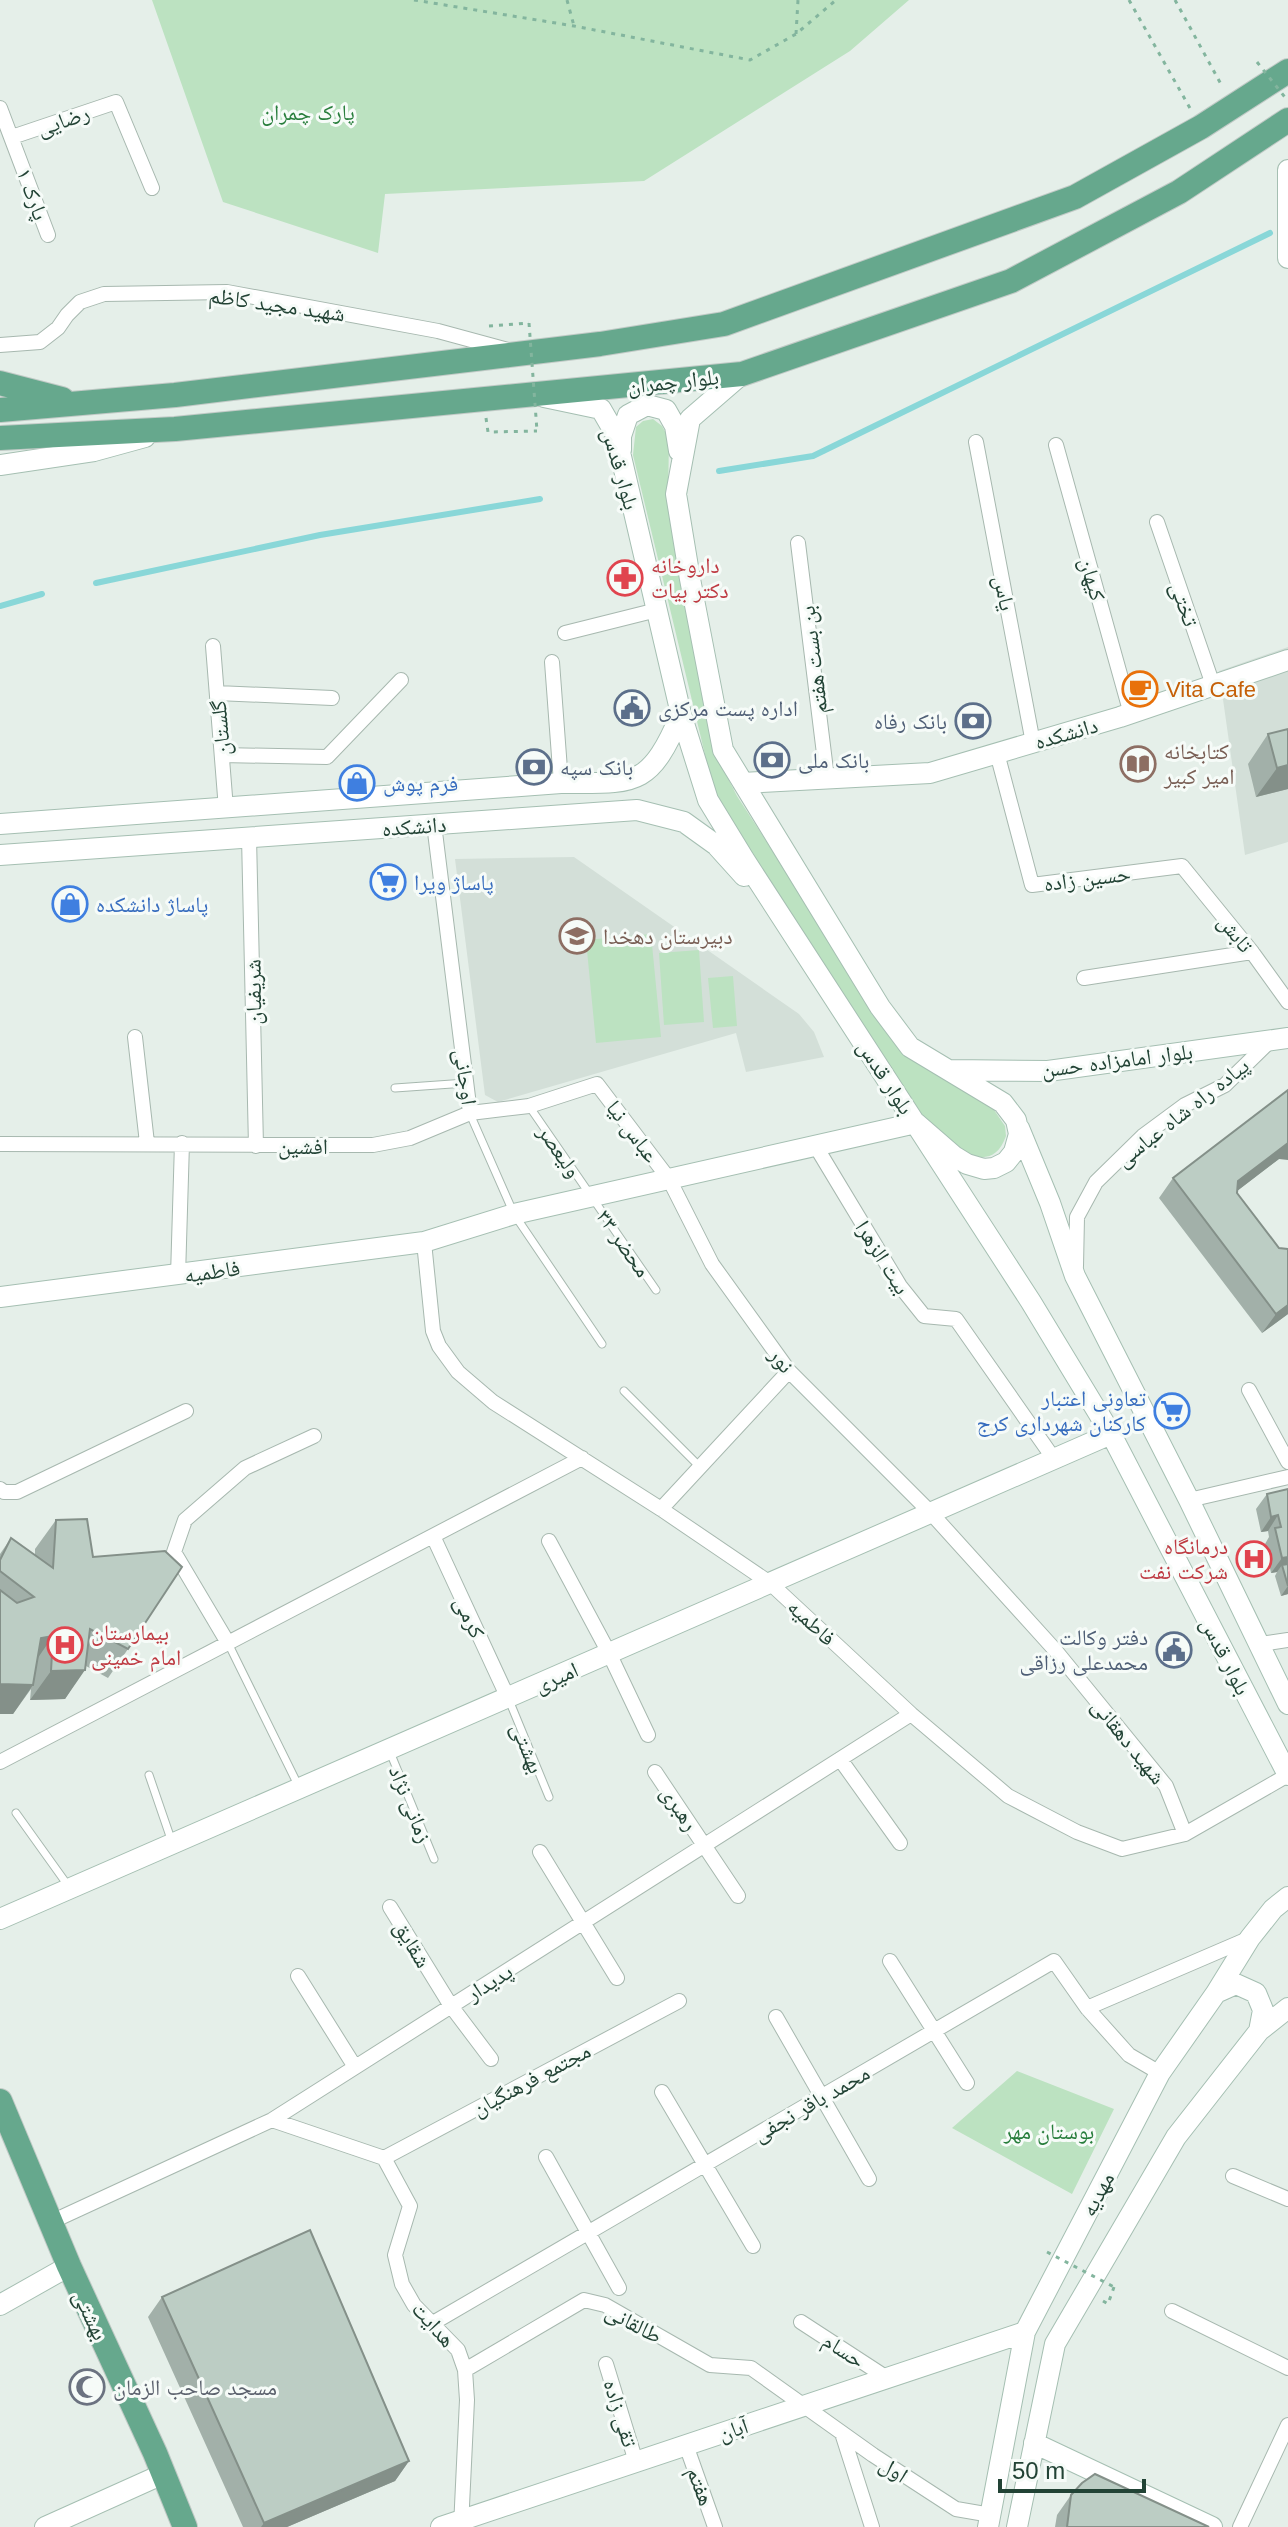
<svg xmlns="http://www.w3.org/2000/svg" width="1288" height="2527" viewBox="0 0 1288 2527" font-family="Helvetica,'Noto Naskh Arabic',sans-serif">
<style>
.built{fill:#d3dfd8}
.green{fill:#bce2c1}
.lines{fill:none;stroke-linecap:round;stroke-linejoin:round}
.stream{stroke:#89d7d8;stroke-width:6}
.lane-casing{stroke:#a7b8af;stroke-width:9}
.street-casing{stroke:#a7b8af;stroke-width:16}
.secondary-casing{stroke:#a5bfb2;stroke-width:22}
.primary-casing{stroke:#c1cac6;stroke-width:26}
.path{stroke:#83b59e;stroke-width:3;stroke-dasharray:4 6;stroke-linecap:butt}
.lane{stroke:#fff;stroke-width:7}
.street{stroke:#fff;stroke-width:14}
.secondary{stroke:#fff;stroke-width:20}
.primary{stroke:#66a88d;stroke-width:24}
.path-bridge{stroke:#83b59e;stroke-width:3;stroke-dasharray:4 6;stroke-linecap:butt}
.wall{fill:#a2b0a9}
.shaded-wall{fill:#849089}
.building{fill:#bccdc4;stroke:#849089;stroke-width:2}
.labels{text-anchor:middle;stroke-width:6;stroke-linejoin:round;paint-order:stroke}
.park-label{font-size:22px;fill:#287e3c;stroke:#f6fbf8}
.street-label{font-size:22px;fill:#224335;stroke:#f6fbf8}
.health-label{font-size:22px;fill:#be3a42;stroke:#f6fbf8;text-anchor:start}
.food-label{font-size:22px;fill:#c56008;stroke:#f6fbf8;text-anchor:start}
.service-label{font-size:22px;fill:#4e5e75;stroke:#f6fbf8;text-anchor:start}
.education-label{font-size:22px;fill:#785e54;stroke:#f6fbf8;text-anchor:start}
.shop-label{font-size:22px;fill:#366cbe;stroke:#f6fbf8;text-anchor:start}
.worship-label{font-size:22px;fill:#5b616d;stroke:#f6fbf8;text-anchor:start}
</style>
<rect width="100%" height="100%" fill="#e5efe9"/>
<path class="built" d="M1288 647V842L1245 855 1219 671Z
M574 857 799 1014 814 1032 824 1057 746 1072 736 1033 498 1102 485 1095 455 859Z"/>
<path class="green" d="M152 0H909L850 51 644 181 385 194 378 253 223 202Z
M653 419 662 426 669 439 668 499 715 753 737 796 888 1030 992 1107 1005 1126 1006 1136C986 1193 923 1119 905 1098L714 792 633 455 636 427 643 421Z
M651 934 661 1037 596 1043 586 940Z
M699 950 704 1022 664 1025 659 953Z
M733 976 737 1026 713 1028 708 978Z
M1017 2071 1114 2109 1072 2194 952 2128Z"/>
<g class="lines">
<path class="stream" d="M719 471 813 456 1270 233
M96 583 320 535 540 499
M0 606 42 594"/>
<defs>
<path id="lane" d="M395 1088 466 1083
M529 1106 656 1290
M470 1114 514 1214 602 1344
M624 1391 700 1467
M228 1643 298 1785
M509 1700 549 1797
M390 1752 434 1859
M149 1775 172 1842
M16 1813 69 1887"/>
<path id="street" d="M0 108 48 235
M12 137 116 102 152 188
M0 345 40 342 58 328 67 315 80 302 104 294 227 292 438 331 508 350
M976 442 1033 743
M1056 445 1131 714
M1157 522 1213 685
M798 543 827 778
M565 633 657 610
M213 646 226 809
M552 662 561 783
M217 693 332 698
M997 753 1032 885 1182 866 1252 952 1288 1002
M222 755 327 757 401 680
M434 824 470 1113
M249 837 256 1146
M1084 978 1252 952
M135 1037 147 1143
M0 1144 373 1145 410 1138 470 1113 529 1106 597 1084 669 1179 712 1264 789 1371 931 1513 1055 1650 1166 1786 1185 1834
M815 1145 900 1286 924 1316 956 1319 1054 1459
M424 1242 433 1331 439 1346 458 1372 493 1402 661 1509 770 1583 911 1714 1008 1796 1077 1832 1122 1849 1185 1834 1288 1775
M1076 1266 1077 1217 1096 1182 1143 1136 1185 1105 1225 1085 1271 1040
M178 1276 182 1143
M1249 1390 1288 1462
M0 1489 4 1492H17L186 1411
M1189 1500 1288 1477
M661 1509 789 1371
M433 1536 508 1698
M549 1541 609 1653 648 1735
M228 1643 174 1552 185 1520 245 1468 314 1436
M1260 1644 1288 1640
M840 1759 900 1843
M0 1762 582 1458
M655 1772 738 1896
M540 1852 617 1978
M390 1907 451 2006 491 2059
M890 1961 967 2083
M298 1976 355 2067
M1087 2008 1250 1938
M776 2017 869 2179
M662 2092 753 2246
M272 2120 384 2158 410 2206 395 2255 402 2284 414 2305 458 2350 465 2370 467 2400 461 2527
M546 2157 619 2288
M384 2158 679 2001
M1233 2176 1288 2199
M51 2222 272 2120 911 1714
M1172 2311 1288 2368
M801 2322 887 2378
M433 2323 1054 1961 1087 2008 1129 2055 1160 2073
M606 2364 636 2462
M465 2370 584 2300 605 2305 710 2365 751 2368 873 2455 956 2509 991 2515
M842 2433 872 2527
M686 2445 715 2527
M1240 2527 1288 2425"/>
<path id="secondary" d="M1288 170V258
M544 397 601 409 616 435 681 714 708 800 744 859 1031 1302 1111 1434 1288 1775
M621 450V436L628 415 647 405 666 410 675 426 679 451
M0 465 94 451 145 437
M743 783 930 773 1120 717 1288 660
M0 824 561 783C637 783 649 788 681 714
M0 855 637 810 684 822 716 845 744 876
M950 1070 1048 1071 1288 1038
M1019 1128 1050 1203 1075 1276 1189 1500 1288 1704
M0 1297 424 1242 514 1214 916 1123 954 1156 967 1164 984 1169 994 1168 1006 1162 1014 1152 1019 1134 1016 1120 1003 1103 910 1047 880 1007 723 750 690 579 676 494 690 419 742 374
M0 1919 1111 1434
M1216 1993 1236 1984 1256 1993 1263 2010 1259 2031
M0 2305 69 2266
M1034 2443 1212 2527
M45 2527 163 2474
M441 2527 1025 2332
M988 2527 1025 2332 1160 2073 1216 1993 1250 1938 1273 1909 1288 1897
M1017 2527 1055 2344 1176 2137 1259 2031 1288 2008"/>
<path id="primary" d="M0 383 62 399
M0 410 175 395 600 344 724 324 1075 197 1201 127 1288 71
M0 438 175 429 742 374 1011 281 1179 192 1288 120
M0 2101 69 2266 155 2453 185 2527"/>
</defs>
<use href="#lane" class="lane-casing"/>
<use href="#street" class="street-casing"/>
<use href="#secondary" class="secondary-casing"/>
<use href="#primary" class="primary-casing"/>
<path class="path" d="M414 0 574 26 750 60 796 34 836 0
M567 0 574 26
M1129 0 1191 110
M1175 0 1222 86
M796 34 798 0
M489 326 529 323
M486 418 488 432 537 431
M1103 2301 1108 2304 1114 2287"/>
<use href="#lane" class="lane"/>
<use href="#street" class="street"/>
<use href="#secondary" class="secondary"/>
<use href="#primary" class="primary"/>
<path class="path-bridge" d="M1257 62 1288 101
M529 323 537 431
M1047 2252 1114 2287"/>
</g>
<path class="wall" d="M1268 734 1288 789 1256 797 1248 764Z
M1279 1159 1237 1191V1193L1279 1248 1288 1249V1314L1262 1333 1159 1198 1173 1178Z
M1288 1489V1594L1281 1596 1275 1576 1277 1572 1271 1573 1265 1544 1269 1537 1268 1531 1261 1532 1256 1509 1267 1494Z
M56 1520 93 1557 128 1649 108 1678 86 1666 65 1699 30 1700 31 1689 13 1714H0V1554L11 1538 35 1555V1549Z
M162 2297 409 2461 395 2481 287 2527H243L148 2317Z
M1071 2495 1209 2527H1055L1057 2515Z"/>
<path class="shaded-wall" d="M1288 765V789L1256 797 1277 768Z
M1288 1143V1160L1279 1159 1224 1201 1238 1181Z
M1288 1305V1314L1262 1333 1276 1314Z
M1278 1515 1268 1531 1261 1532 1271 1517Z
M1288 1557V1570L1282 1565 1277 1572 1271 1573 1282 1558Z
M1288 1586V1594L1281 1596Z
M53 1636 33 1665 41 1638Z
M85 1670 65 1699 30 1700 51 1671Z
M0 1684 33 1685 13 1714H0Z
M409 2461 395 2481 287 2527H261L264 2523Z"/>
<path class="building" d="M1288 729V765L1277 768 1268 734Z
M1288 1090V1143L1238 1181 1237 1193 1279 1248 1288 1249V1305L1276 1314 1173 1178Z
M1288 1489V1557L1282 1558 1275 1528 1281 1527 1278 1515 1271 1517 1267 1494Z
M87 1519 93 1557 165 1551 182 1567 128 1649 90 1629 85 1670 51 1671 53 1636 41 1638 33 1685 0 1684V1590L17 1603 34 1597 0 1571V1560L11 1538 53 1568 56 1520Z
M1288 1564V1586L1282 1565Z
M310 2230 409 2461 264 2523 162 2297Z
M1095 2474 1209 2527H1067L1071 2495 1082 2483Z"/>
<defs>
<symbol id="pharmacy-ring" viewBox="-11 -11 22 22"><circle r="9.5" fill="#f6fbf8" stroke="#e0444e" stroke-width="1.5"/><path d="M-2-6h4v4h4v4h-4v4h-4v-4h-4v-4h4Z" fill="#e0444e"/></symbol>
<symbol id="cafe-ring" viewBox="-11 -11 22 22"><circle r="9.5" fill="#f6fbf8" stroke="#e8710a" stroke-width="1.5"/><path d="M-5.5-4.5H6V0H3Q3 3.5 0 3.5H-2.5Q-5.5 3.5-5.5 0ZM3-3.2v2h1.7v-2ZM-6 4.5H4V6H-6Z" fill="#e8710a"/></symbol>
<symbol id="civic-ring" viewBox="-11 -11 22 22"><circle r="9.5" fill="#f6fbf8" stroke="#5c6f8a" stroke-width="1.5"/><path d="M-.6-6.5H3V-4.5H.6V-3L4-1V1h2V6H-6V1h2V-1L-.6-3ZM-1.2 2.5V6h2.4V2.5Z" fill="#5c6f8a"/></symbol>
<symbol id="bank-ring" viewBox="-11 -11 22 22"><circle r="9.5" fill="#f6fbf8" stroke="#5c6f8a" stroke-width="1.5"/><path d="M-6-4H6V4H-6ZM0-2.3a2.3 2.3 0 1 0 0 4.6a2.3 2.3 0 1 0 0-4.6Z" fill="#5c6f8a"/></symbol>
<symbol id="library-ring" viewBox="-11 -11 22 22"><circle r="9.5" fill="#f6fbf8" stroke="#8d6e63" stroke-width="1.5"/><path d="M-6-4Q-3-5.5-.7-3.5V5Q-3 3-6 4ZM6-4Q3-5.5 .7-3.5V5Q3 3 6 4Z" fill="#8d6e63"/></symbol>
<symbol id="shop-ring" viewBox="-11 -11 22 22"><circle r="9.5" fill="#f6fbf8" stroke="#3f7fe0" stroke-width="1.5"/><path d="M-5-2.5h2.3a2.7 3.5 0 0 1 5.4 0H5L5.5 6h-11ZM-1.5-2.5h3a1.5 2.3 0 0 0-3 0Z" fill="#3f7fe0"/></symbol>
<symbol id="supermarket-ring" viewBox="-11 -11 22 22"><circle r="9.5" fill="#f6fbf8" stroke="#3f7fe0" stroke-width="1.5"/><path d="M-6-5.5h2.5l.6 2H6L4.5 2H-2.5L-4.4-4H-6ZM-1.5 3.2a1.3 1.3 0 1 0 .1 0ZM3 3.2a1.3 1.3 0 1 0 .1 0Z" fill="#3f7fe0"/></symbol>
<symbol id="school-ring" viewBox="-11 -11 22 22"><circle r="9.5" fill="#f6fbf8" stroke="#8d6e63" stroke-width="1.5"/><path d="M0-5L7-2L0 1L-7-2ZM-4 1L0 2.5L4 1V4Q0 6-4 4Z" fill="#8d6e63"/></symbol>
<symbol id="hospital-ring" viewBox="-11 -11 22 22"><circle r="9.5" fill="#f6fbf8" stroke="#e0444e" stroke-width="1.5"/><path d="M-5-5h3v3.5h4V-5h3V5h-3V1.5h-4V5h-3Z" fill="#e0444e"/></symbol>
<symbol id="mosque-ring" viewBox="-11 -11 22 22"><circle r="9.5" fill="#f6fbf8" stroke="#6b7280" stroke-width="1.5"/><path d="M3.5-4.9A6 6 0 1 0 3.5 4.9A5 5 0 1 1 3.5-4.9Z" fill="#6b7280"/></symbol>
</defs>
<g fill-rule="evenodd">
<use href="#pharmacy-ring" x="605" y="558" width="40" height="40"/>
<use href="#cafe-ring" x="1120" y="669" width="40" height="40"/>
<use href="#civic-ring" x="612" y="688" width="40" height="40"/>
<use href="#bank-ring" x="953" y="701" width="40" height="40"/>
<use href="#bank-ring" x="752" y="740" width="40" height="40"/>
<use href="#library-ring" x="1118" y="744" width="40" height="40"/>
<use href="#bank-ring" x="514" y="747" width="40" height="40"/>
<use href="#shop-ring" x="337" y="763" width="40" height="40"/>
<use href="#supermarket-ring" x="368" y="862" width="40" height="40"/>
<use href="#shop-ring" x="50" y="884" width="40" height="40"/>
<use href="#school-ring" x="557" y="916" width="40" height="40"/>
<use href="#supermarket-ring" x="1152" y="1391" width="40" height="40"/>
<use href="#hospital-ring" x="1234" y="1539" width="40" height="40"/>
<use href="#hospital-ring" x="45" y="1625" width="40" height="40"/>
<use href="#civic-ring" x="1154" y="1630" width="40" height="40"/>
<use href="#mosque-ring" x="67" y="2367" width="40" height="40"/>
</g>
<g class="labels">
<g class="park-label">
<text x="308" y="120">پارک چمران</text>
<text x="1049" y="2139">بوستان مهر</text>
</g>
<g class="street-label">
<text transform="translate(63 120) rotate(-19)" y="8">رضایی</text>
<text transform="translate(33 194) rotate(70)" y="8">پارک ۱</text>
<text transform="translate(277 304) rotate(8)" y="8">شهید مجید کاظم</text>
<text transform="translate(673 381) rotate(-6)" y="8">بلوار چمران</text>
<text transform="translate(621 469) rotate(74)" y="8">بلوار قدس</text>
<text transform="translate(1093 579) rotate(74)" y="8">کیهان</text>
<text transform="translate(1005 593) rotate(79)" y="8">یاس</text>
<text transform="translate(1185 604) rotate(71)" y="8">تختی</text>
<text transform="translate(813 660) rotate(-97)" y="8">بن بست هفتم</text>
<text transform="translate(220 728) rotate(-95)" y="8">گلستان</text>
<text transform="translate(1066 733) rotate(-16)" y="8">دانشکده</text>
<text transform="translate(414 826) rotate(-4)" y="8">دانشکده</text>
<text transform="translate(1087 878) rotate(-7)" y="8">حسین زاده</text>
<text transform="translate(1236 933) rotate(51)" y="8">تابش</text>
<text transform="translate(253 992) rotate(-91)" y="8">شریفیان</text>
<text transform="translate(1117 1060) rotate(-7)" y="8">بلوار امامزاده حسن</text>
<text transform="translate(466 1077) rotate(82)" y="8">اوجانی</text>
<text transform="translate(886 1077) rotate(57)" y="8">بلوار قدس</text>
<text transform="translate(1182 1112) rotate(-38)" y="8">پیاده راه شاه عباسی</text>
<text transform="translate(633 1131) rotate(53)" y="8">عباس نیا</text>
<text x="303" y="1154">افشین</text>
<text transform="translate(560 1151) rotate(55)" y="8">ولیعصر</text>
<text transform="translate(624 1243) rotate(55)" y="8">محضر ۳۳</text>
<text transform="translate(883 1257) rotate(58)" y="8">بیت الزهرا</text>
<text transform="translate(212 1271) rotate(-8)" y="8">فاطمیه</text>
<text transform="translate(782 1360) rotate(52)" y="8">نور</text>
<text transform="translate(470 1617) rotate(65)" y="8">کرمی</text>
<text transform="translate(812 1622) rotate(43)" y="8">فاطمیه</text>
<text transform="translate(1226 1656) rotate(63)" y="8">بلوار قدس</text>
<text transform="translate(556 1677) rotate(-24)" y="8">امیری</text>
<text transform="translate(1129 1741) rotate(51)" y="8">شهید دهقانی</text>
<text transform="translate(528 1748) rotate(68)" y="8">بهشتی</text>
<text transform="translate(411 1804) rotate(68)" y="8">زمانی نژاد</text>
<text transform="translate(680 1808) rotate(56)" y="8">رهبری</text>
<text transform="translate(413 1944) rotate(59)" y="8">شقایق</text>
<text transform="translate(489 1982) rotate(-32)" y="8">پدیدار</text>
<text transform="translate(531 2079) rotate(-28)" y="8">مجتمع فرهنگیان</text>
<text transform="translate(811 2103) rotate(-30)" y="8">محمد باقر نجفی</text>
<text transform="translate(1097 2194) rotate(-62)" y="8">مهدیه</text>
<text transform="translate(91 2315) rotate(65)" y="8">بهشتی</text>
<text transform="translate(634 2323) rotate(28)" y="8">طالقانی</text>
<text transform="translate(434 2324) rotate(48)" y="8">هدایت</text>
<text transform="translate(844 2350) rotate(33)" y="8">حسام</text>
<text transform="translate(621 2413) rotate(73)" y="8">تقی زاده</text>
<text transform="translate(733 2429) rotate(-18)" y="8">آبان</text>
<text transform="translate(894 2469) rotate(33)" y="8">اول</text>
<text transform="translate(701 2486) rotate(69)" y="8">هفتم</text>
</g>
<g class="health-label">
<text x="651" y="573">داروخانه<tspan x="651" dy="25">دکتر بیات</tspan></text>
<text x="1228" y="1554" text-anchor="end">درمانگاه<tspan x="1228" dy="25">شرکت نفت</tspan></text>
<text x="91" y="1640">بیمارستان<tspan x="91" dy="25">امام خمینی</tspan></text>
</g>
<g class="food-label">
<text x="1166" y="697">Vita Cafe</text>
</g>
<g class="service-label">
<text x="658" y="716">اداره پست مرکزی</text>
<text x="947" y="729" text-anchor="end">بانک رفاه</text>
<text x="798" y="768">بانک ملی</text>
<text x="560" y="775">بانک سپه</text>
<text x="1148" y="1645" text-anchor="end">دفتر وکالت<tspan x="1148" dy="25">محمدعلی رزاقی</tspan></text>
</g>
<g class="education-label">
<text x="1164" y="759">کتابخانه<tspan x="1164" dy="25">امیر کبیر</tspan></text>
<text x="603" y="944">دبیرستان دهخدا</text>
</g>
<g class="shop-label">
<text x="383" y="791">فرم پوش</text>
<text x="414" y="890">پاساژ ویرا</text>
<text x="96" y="912">پاساژ دانشکده</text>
<text x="1146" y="1406" text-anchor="end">تعاونی اعتبار<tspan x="1146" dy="25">کارکنان شهرداری کرج</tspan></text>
</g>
<g class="worship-label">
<text x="113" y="2395">مسجد صاحب الزمان</text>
</g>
</g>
<path d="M1000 2479v12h144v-12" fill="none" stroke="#224335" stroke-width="4"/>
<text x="1012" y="2479" font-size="24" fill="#224335" stroke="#f6fbf8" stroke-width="6" paint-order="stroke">50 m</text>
</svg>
